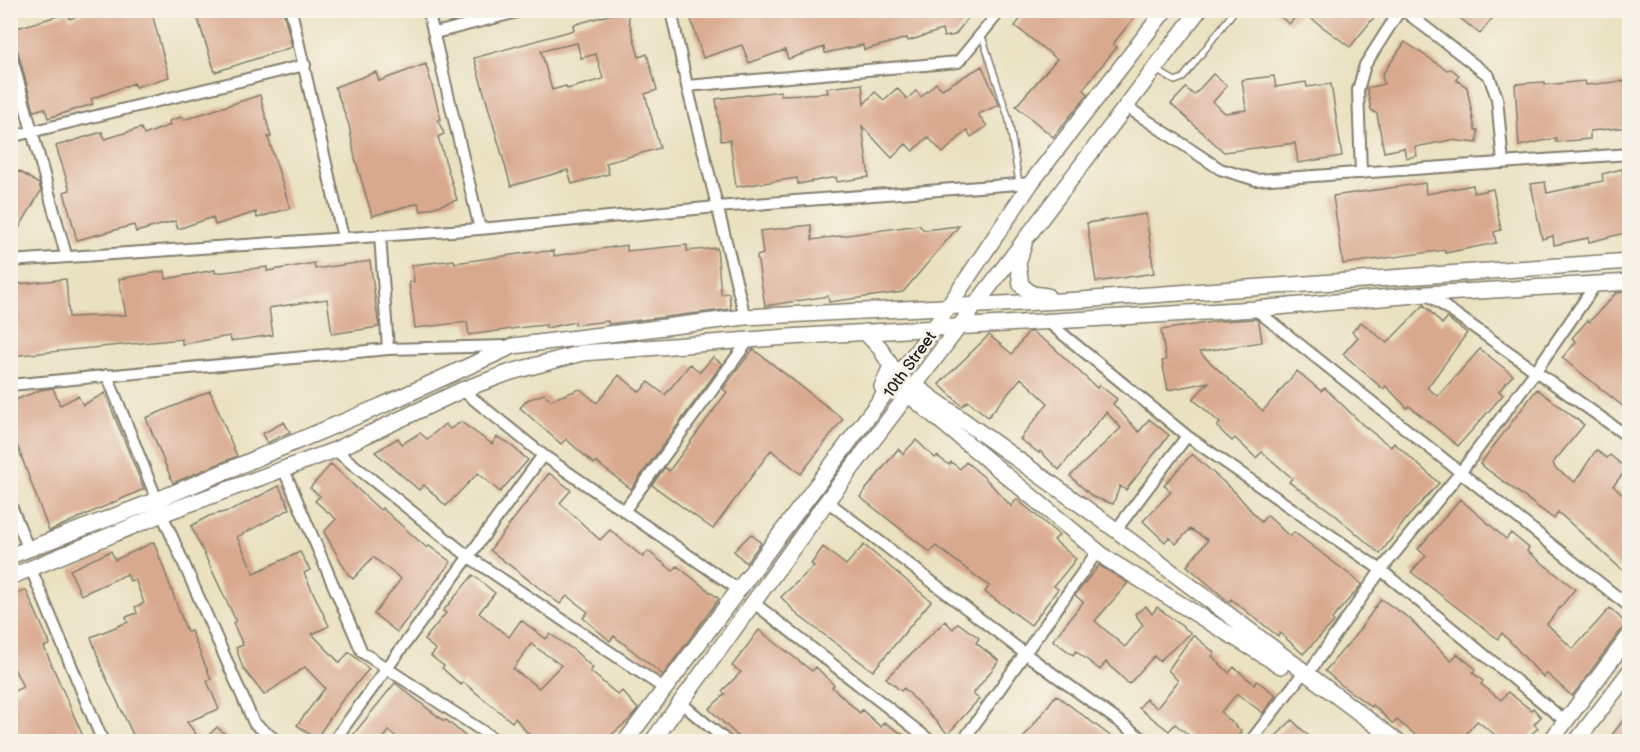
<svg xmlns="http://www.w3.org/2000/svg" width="1640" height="752" viewBox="0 0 1640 752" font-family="'Balsamiq Sans',sans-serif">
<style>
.building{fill:#d9a98e;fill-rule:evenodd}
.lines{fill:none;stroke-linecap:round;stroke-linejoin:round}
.lane-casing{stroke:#837e6e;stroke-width:8}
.street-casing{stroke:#837e6e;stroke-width:14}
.secondary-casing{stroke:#837e6e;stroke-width:18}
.lane{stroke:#fff;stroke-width:5}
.street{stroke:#fff;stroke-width:10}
.secondary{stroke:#fff;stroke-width:15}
.labels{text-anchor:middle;stroke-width:6;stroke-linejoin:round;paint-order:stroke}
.street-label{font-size:16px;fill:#1c1c1c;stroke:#f7f3e8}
</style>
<rect width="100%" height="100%" fill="#f7f3e8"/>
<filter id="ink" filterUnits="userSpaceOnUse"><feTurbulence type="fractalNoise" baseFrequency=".0167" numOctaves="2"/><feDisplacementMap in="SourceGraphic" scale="12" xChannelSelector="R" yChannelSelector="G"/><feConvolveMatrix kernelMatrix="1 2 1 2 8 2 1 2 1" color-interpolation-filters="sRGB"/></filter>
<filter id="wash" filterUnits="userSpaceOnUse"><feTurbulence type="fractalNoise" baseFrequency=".008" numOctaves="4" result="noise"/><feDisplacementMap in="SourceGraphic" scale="24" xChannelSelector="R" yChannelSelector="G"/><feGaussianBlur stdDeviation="1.35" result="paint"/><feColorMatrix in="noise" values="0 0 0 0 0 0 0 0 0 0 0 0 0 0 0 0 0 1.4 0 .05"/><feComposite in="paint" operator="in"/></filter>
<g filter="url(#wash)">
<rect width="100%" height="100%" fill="#eae1c0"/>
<g id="blocks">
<path class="building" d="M91 10H151L169 77 135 87 134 83 91 99 93 104 48 118 45 108 34 111 17 49 10 44V30L68 13 70 19Z
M195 10H283L292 47 215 72Z
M626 10 639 57 647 54 657 90 645 94 660 148 606 163 609 174 572 184 568 170 511 186 474 58 574 30 573 25ZM577 43 581 58 596 54 603 79 567 89 566 86 552 90 541 51Z
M688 10H974L955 35 944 37 942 30 908 41 907 38 864 50 863 45 825 53 824 47 788 59 785 50 749 63 742 45 703 58Z
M1027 10H1140L1113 44 1117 47 1083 89 1088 94 1053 137 1016 106 1057 59 1015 26Z
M1273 10H1380L1350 47 1301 11 1289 24Z
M1450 10H1499L1480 34Z
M1405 42 1447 70 1451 69 1459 75 1456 80 1467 87 1475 130H1478L1477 143 1451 140 1415 147 1417 156 1406 158 1404 148 1384 152 1377 114 1371 110 1367 88 1384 84 1382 75Z
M426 64 441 119 438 120 444 134 438 137 457 200 421 211 418 203 372 216 355 158 349 125 335 87 376 72 379 81Z
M982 66 999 105 978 114 987 126 971 137 967 130 943 153 928 137 913 151 906 144 892 158 862 126 869 177 837 182 836 177 798 184 797 178 736 187 730 140 721 141 716 99 781 91V95L828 93 827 88 862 84 864 104 875 92 884 100 897 88 907 99 916 91 921 97 936 83 942 89Z
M1213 74 1227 86 1213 102 1225 113 1246 110 1242 80 1274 76 1276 87 1306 82 1307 87 1331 84 1342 156 1298 163 1295 143 1224 152 1171 104 1186 88 1194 95Z
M10 81 20 116 10 118Z
M1585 81 1586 85 1625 81 1629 127 1590 131V139L1556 142V138L1519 146 1515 84 1545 82V85Z
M260 95 271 137H268L290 208 257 218 256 212 215 225 213 217 178 229 175 221 136 232 134 225 77 240 64 192 70 190 56 146 102 132 105 139 141 128 144 135 170 125 169 121 182 117 183 120Z
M1622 169 1629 206V232L1589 242 1588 238 1554 245 1553 236 1542 239 1531 184 1545 182 1547 193 1603 181 1602 174Z
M19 171 39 184 41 191 10 243V184Z
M1425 183 1426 194 1473 185 1474 193 1493 189 1501 230 1494 232 1496 243 1445 253V250L1343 264 1333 196Z
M1146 214 1154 273 1096 282 1087 223Z
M811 225 812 240 919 225 924 230 959 226 903 292 829 302 828 296 765 306 757 256 763 254 760 231Z
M627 245V251L687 245V251L717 248 721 294 729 293 731 309 608 324V321L575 325V322L546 328V325L525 327 469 335 467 322 415 328 409 282H414L412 265 454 260 455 263 533 252 554 251V256Z
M370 261 379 327 332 334 327 299 269 308 273 335 231 341 230 336 182 344V339L10 356V285L66 279 69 317 126 315 119 279 165 271 166 279 215 270V273L267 267V271L314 263 315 269Z
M1627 292 1629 294V411L1562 358 1576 342 1572 338 1588 320 1589 322 1616 293Z
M1424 305 1442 324 1447 318 1467 333 1427 388 1438 396 1480 349 1513 375 1499 391 1503 395 1458 446 1409 406 1407 408 1386 386 1383 389 1343 354 1358 337 1352 332 1361 322 1387 343Z
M1255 319 1259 322 1262 342 1199 352 1263 411 1297 371 1321 391 1325 388 1363 425 1391 447 1394 443 1439 483 1407 518 1380 554 1333 513 1289 482 1292 478 1262 452 1256 458 1235 438 1232 441 1217 427 1220 423 1193 399 1209 382 1168 390 1162 361 1166 360 1161 330 1219 321Z
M1028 332H1032L1051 345 1097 388 1099 385 1117 399 1113 404 1139 432 1149 419 1169 435 1126 490 1120 486 1113 504 1093 497 1070 476 1121 428 1106 412 1059 470 1040 451 1039 453 1020 439 1048 403 1021 378 988 417 968 401 962 406 939 384 989 335 1012 354Z
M753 349 843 419 801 474 771 450 713 529 652 485 665 467 669 471 727 392 723 389Z
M713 357 722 364 631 489 596 462 594 464 566 439 561 444 520 408 527 400 544 394 551 400 580 389 597 403 619 375 640 392 648 382 665 395 690 364 700 372Z
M53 388 60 405 78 396 83 405 105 393 144 489 49 531 16 442 10 444V402L41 390Z
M1537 389 1584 425 1553 463 1555 468 1575 482 1596 450 1607 458 1610 455 1627 469 1613 486 1629 500V576L1558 512 1554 519 1480 464Z
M210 391 237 456 173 483 146 418Z
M284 422 290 432 267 443 262 434Z
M461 422 492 444 497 437 507 442 528 460 500 492 478 473 446 506 424 485 419 490 375 452 398 438 402 444 420 433 427 439 445 424 450 429Z
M916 440 935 458 937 456 949 465 951 462 960 469 966 462 985 478 1011 506 1017 499 1059 535 1054 540 1076 559 1054 586 1058 589 1031 625 985 592 989 586 936 546 930 552 860 497 898 449 903 454Z
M1192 454 1235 492 1261 522 1267 515 1290 537 1294 532 1362 584 1332 619 1334 622 1303 654 1280 633 1278 636 1231 599 1229 602 1187 566 1208 540 1190 529 1176 544 1169 537 1165 542 1143 521 1171 492 1164 485Z
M331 464 380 510 382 508 427 548 429 546 451 562 397 632 374 614 401 579 373 557 353 579 348 574 324 532 336 519 315 501 320 496 310 488Z
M549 473 571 490 560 503 600 540 610 530 643 557 648 551 673 571 677 566 719 599 663 675 614 636 610 641 583 618 588 612 567 596 560 604 490 550Z
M279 486 290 509 237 537 254 573 300 552 310 570 304 573 329 626 312 634 340 663 349 652 369 669 340 703 316 739 297 725 325 688 305 667 264 695 243 668 236 648 243 645 233 623 236 621 191 526 209 516 232 510Z
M1460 499 1506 539 1511 533 1529 548 1527 551 1575 589 1547 624 1573 649 1610 608 1629 626 1622 629 1572 696 1546 673 1543 677 1502 633 1498 639 1411 572 1426 556 1418 549Z
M751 534 761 543 746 563 734 551Z
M154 542 187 632 191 631 211 679 207 681 219 709 187 722 201 741H136L102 669 91 637 128 622 126 617 137 613 135 607 144 603 135 579 130 581 127 574 81 595 70 570 111 551 115 560Z
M864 545 931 601 873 671 799 616 781 597 814 566 811 564 823 547 846 565Z
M1099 565 1128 583 1095 621 1125 647 1143 625 1135 614 1146 606 1152 614 1157 607 1191 633 1159 661 1154 656 1129 684 1106 662 1100 670 1076 651 1073 655 1053 640 1083 602 1075 595Z
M473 575 495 593 479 613 509 637 521 620 546 639 550 634 575 651 593 668 590 671 618 695 622 691 638 709 629 720 604 741H534L515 718 512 722 463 682 461 685 442 668 444 666 431 656 436 650 424 640 446 613 443 611ZM531 644 561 665 539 688 513 669Z
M26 590 50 644 44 647 85 741H10V693L23 687 10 660V597Z
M1381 599 1409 618 1451 661 1457 654 1476 669 1473 673 1483 681 1481 684 1501 700 1508 692 1531 710 1533 708 1541 717 1534 724 1538 728 1524 741H1503L1477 721 1460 741H1423L1397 720 1393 724 1373 705 1372 707 1345 688 1325 671 1358 632Z
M945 621 953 629 958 623 979 638 976 643 999 661 973 694 979 699 948 734 904 688 901 691 886 678Z
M759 630 812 671 816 667 834 685 832 687 860 713 862 710 881 727 884 722 913 741H743L709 709 725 694 722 691 741 672 732 666Z
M1193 635 1215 653 1212 656 1229 673 1234 667 1254 684 1257 681 1276 695 1263 713 1237 694 1221 712 1242 732 1232 741H1196L1175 724 1169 731 1139 708 1146 699 1157 708 1178 681 1168 670Z
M395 683 444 721 446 720 471 741H402L389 731 381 741H348Z
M1056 695 1117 741H1021Z
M1629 713V741H1607Z
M1292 720 1314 741H1271Z
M217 727 233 741H203Z"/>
</g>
</g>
<g filter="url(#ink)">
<use href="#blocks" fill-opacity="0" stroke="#837e6e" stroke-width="1.5"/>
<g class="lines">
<defs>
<path id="lane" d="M982 36 1009 120 1019 183
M1156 70 1175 81 1183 78 1235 10"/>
<path id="street" d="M291 10 343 238
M428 10 480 229
M671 10 687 86 745 317
M1403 10 1489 76 1497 98 1503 163
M435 33 525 10
M10 51 66 255
M687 86 958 62 1001 10
M1127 107 1220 169 1256 180 1630 154
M10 137 305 65
M1361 173 1358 90 1365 65 1400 10
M380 235 388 349
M10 261 480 229 717 207 1031 183
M1427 294 1630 438
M1255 309 1630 607
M1048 322 1187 436 1381 570 1565 721
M107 375 157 500
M10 385 388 349 506 346
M462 390 543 455 739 590
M335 450 469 557 665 689
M284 470 362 652 499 742
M827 501 1023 652 1147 742
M10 503 28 548
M624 511 749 340
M162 514 254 723 278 742
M1116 530 1187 436
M31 569 103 742
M754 603 932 742
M1307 675 1381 570 1460 473 1535 372 1596 284
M681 703 728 742
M333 742 543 455
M962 742 1097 552
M1250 742 1300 677"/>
<path id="secondary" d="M1024 244 1018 264 1021 285 1032 294 1047 296
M865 332 880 348 891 366 882 387
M914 385 1116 530 1398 742
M909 395 1107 559 1281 666
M10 556 157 500 381 406 513 346 745 317 1080 300 1630 261
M10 577 162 514 335 450 462 390 511 372 582 353 788 337 1255 309 1427 294 1630 282
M625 742 934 328 1031 183 1165 10
M652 742 827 501 1199 10
M1550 742 1630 635
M1576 742 1630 671"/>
</defs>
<use href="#lane" class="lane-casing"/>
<use href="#street" class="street-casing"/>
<use href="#secondary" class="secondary-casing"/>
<use href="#lane" class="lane"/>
<use href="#street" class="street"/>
<use href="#secondary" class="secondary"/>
</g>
</g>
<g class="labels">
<g class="street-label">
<text transform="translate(909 364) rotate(-54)" y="6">10th Street</text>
</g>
</g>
<rect width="1640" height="752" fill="none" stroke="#f7f3e8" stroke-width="36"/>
</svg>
